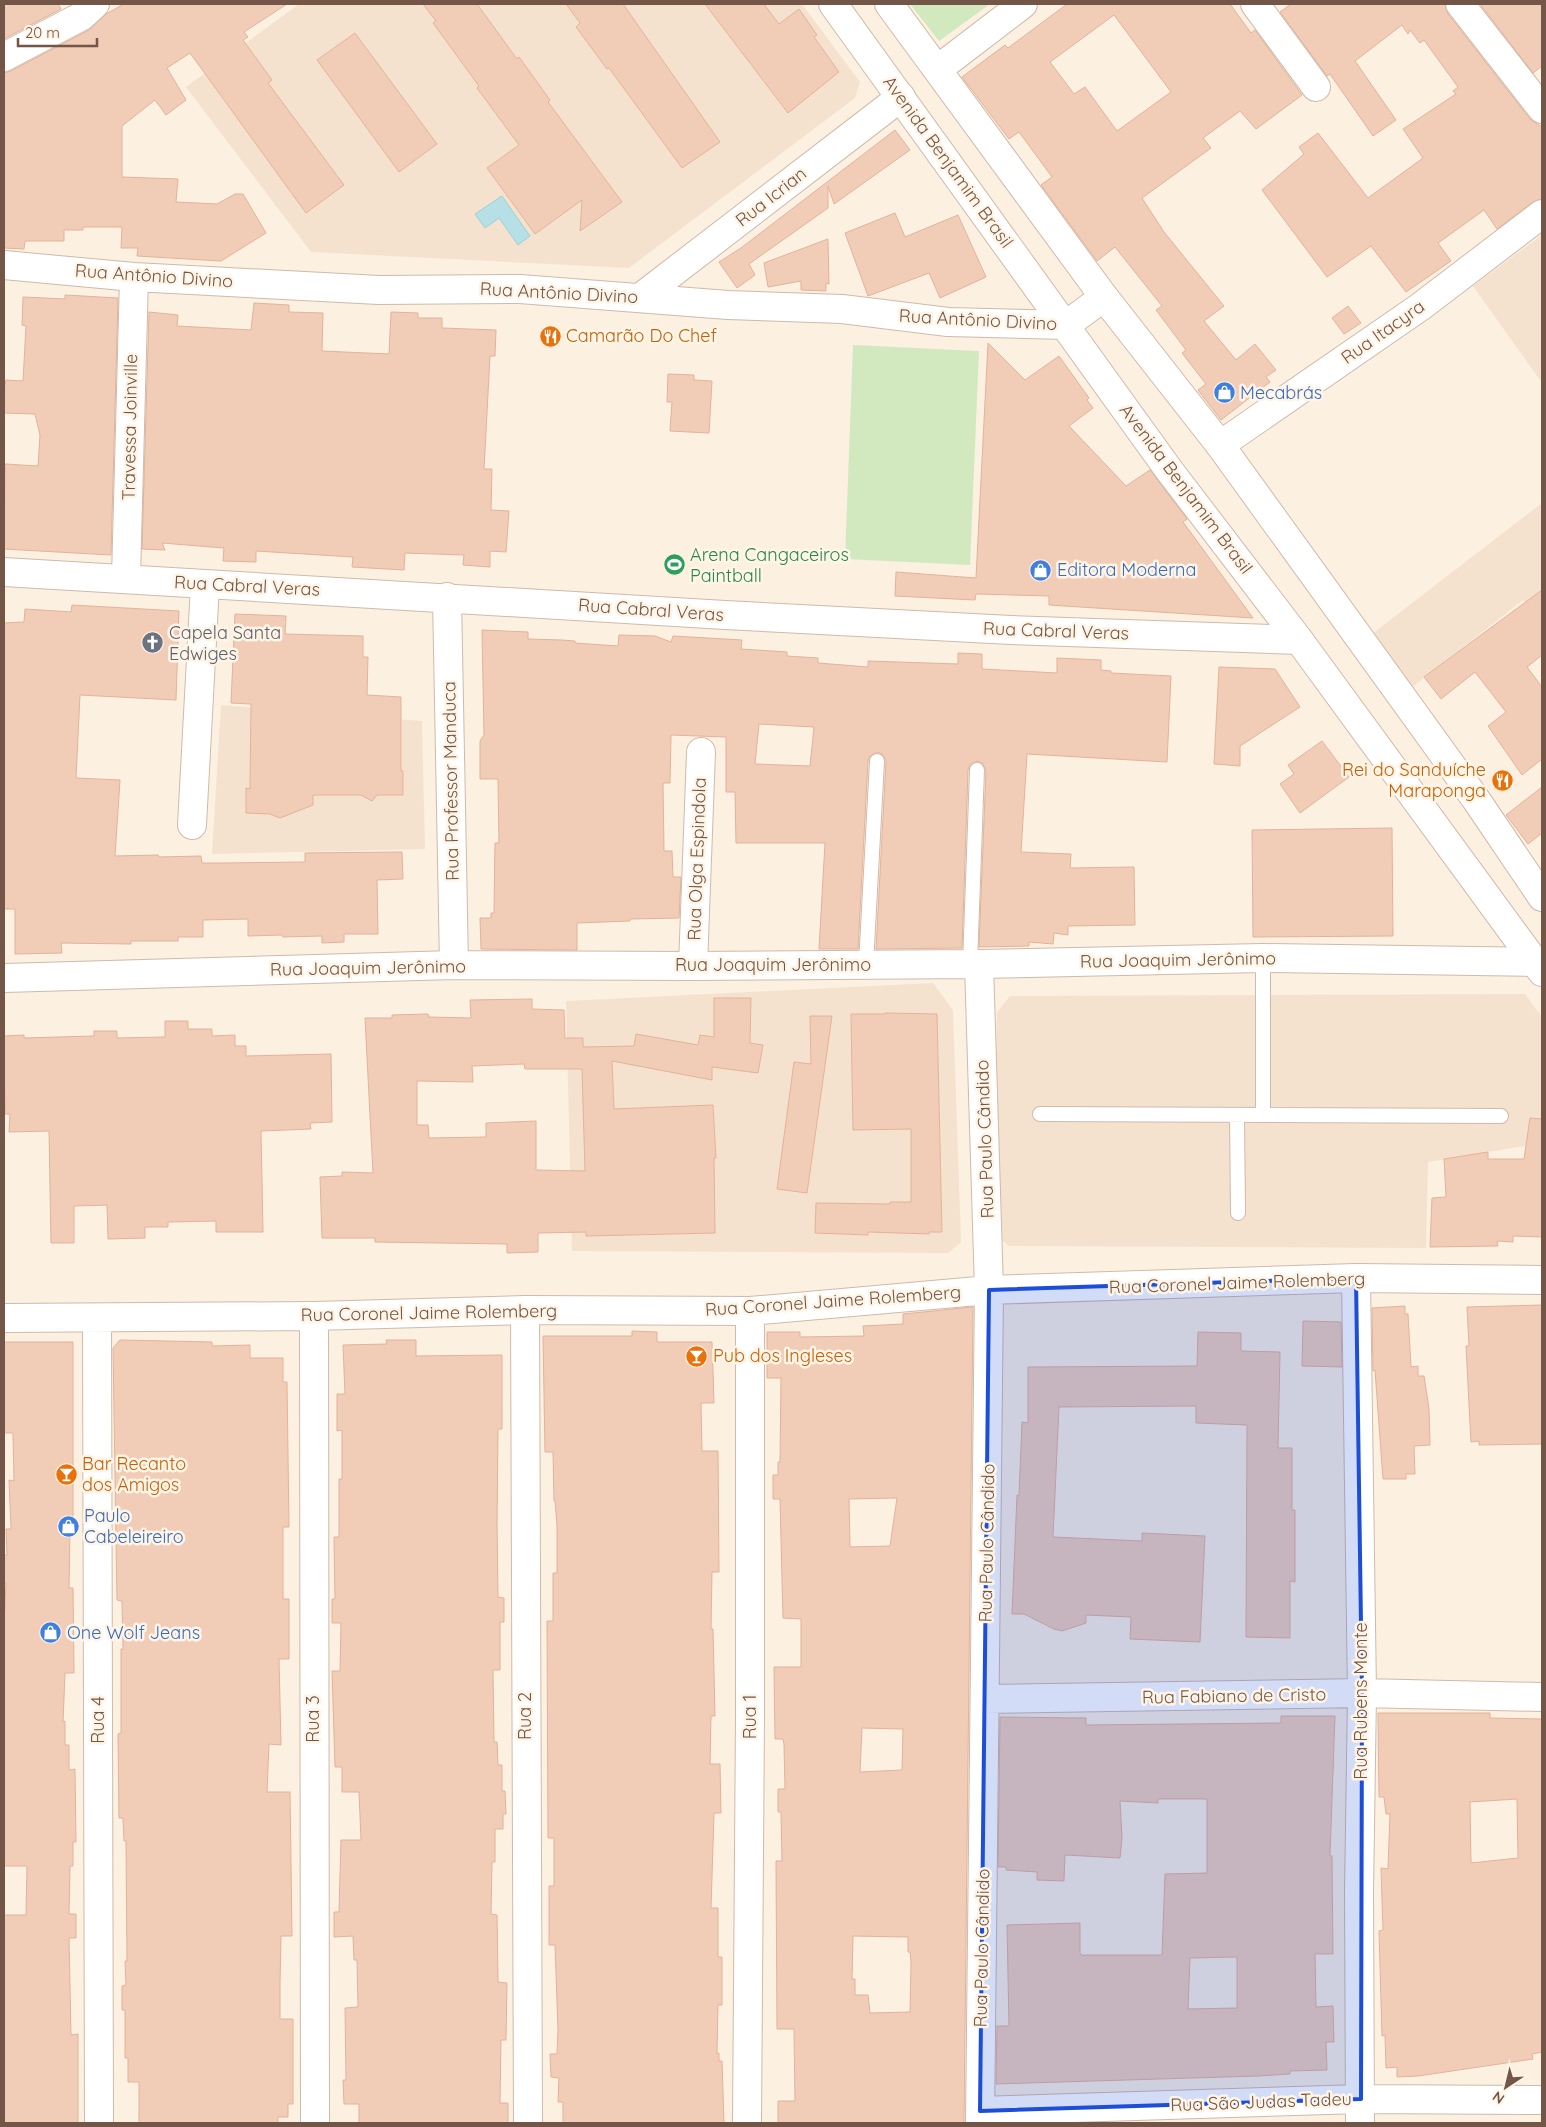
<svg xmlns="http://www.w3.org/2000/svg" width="1546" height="2127" viewBox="0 0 1546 2127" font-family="Quicksand,sans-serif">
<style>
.residential{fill:#f4e2cf}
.green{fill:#d2e9c0}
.water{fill:#b6e0e5;stroke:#9cd0d7}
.building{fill:#f1cdb8;stroke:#e4b299;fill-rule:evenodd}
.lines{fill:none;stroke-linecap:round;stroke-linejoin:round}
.lane-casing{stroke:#cfbaab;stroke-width:16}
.street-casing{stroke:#cfbaab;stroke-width:30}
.secondary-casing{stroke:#d2b9a8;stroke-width:30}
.lane{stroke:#fff;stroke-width:14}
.street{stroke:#fff;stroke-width:28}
.secondary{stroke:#fff;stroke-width:28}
.marked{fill:#1d4ed8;fill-opacity:0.2;stroke:#1d4ed8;stroke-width:4;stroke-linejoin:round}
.labels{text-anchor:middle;stroke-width:5;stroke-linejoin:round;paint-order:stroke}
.street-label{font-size:18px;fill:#735648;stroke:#fff5e7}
.food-label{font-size:18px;fill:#c56008;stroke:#fff5e7;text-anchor:start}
.shop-label{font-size:18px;fill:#366cbe;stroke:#fff5e7;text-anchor:start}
.leisure-label{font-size:18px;fill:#27864d;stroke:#fff5e7;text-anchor:start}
.worship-label{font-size:18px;fill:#5b616d;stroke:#fff5e7;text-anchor:start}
</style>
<rect width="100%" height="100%" fill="#fcf0e1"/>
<path class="residential" d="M299 4H802L860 82 855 98 629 268 311 252 186 87Z
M1542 235V383L1473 286Z
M1542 503V624L1523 600 1411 688 1372 634Z
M221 705 422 721 425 849 212 854Z
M933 983 953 1010 961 1242 948 1253 572 1251 566 1001Z
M1525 994 1542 1017V1143L1428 1162 1426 1248 1009 1246 992 1232 997 1012 1010 996Z"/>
<path class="green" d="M910 4H990L939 41Z
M853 345 979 351 970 565 845 559Z"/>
<path class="water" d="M502 196 530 236 518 245 499 218 485 228 475 214Z"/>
<path class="building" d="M4 4H58L61 9 4 39Z
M124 4H287L244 32 248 37 243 40 272 80 268 83 344 185 306 213 190 53 167 68 186 100 166 115 155 100 122 126V177L178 179 176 202 217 204 235 194H243L266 233 221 261 137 256 138 248H121L122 227H83V230H64V241H25L24 249 4 248V73L11 71 89 30 106 14Z
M423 4H477L517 59 519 57 550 100 548 102 622 202 580 231 582 200 535 234 487 168 519 145 477 88 479 86 433 23 436 21Z
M566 4H623L720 142 682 168 609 68 607 69 576 27 580 23Z
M705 4H764L779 24 799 9 817 35 814 37 839 72 788 113Z
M1067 4H1230L1251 33 1255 30 1302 95 1256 129 1240 111 1203 138 1211 148 1142 198 1164 232 1224 306 1204 321 1236 360 1255 344 1276 370 1266 377 1270 382 1221 420 1198 390 1206 384 1182 353 1186 350 1156 310 1162 306 1115 247 1097 261 1041 185 1052 177 1019 132 1009 139 962 77 1005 45 1008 48ZM1114 15 1171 92 1117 131 1085 87 1074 94 1050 62Z
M1291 4H1445L1448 14 1530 119 1542 127V199L1533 202 1497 229 1484 210 1438 243 1451 261 1406 292 1371 246 1327 277 1262 190 1304 154 1299 147 1318 133 1368 198 1423 158 1403 129 1456 94 1453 91 1458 87 1424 40 1420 43 1410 30 1408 34 1402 25 1355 61 1396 120 1373 136 1330 74 1327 76 1280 12Z
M1480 4H1542V66L1533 73Z
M355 33 437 144 399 172 317 60Z
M895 130 910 150 834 204 828 186V208L749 264 755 275 737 288 719 262 741 248Z
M895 213 905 237 958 215 986 277 940 298 929 273 868 296 845 233Z
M828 239 829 284 826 283V291L801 290V281L768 287 764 263Z
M65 295 118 298 111 555 4 549 5 464 38 466 40 435 35 414 4 413V385H5L6 380 23 381 26 326 22 325 23 297 65 299Z
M254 303 289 305V312L323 313 322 351 389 354 391 312 418 313V318H442V328L496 330 495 356H490L484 469H492L491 510 509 511 506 552 490 551V567L463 565 464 555 405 553 404 570 352 567 353 557 256 551V562L223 561 224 548 162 543 165 550 142 549 149 312 178 315 177 326 251 330Z
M1348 306 1361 323 1344 334 1332 318Z
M988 343 1025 380 1059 356 1089 398 1087 400 1093 408 1069 426 1126 486 1150 470 1187 519 1183 522 1253 618 1049 605V596L976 594 975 600 895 596 896 572 976 578Z
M668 374 694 375V380L712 381 709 433 670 431 672 402H667Z
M1542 590V655L1527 667 1542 687V759L1522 775 1488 726 1506 712 1475 672 1441 699 1424 677Z
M72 605 179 611 176 700 80 695 76 778 120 780 115 856 158 855 159 857 201 856 202 863H225L305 862V853L402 852 403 879 377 880 378 934H344V942L322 943V936L283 937 282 935 248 936V919L203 920V937H178V941H131V944L61 943 62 953 15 954V909H4V623L24 622 25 609 71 612Z
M235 614 286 616 285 634 363 636V657H368L367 695 401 697V771H403V795H377L372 801 361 795H313V805L280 818 270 814 246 813V788L250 789 251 704 231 703Z
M482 630 528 632V639L562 640 575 641V643L618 646 619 635 655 636 671 642 673 636 742 640 741 649 787 652V656L818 658V663L868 667V661L958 664V653L982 654V669L1057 673V658L1101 660V670L1111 671V673L1171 676 1167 762 1027 754 1021 852 1071 854 1070 868 1134 867 1135 925 1068 926V935L1054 933 1053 944 1029 942V946L979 947 986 770 982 763 977 761 970 765 968 770 962 948 876 949 886 761 882 754 877 752 870 756 868 761 858 949H819L825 843H736L735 792H726V737L671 735 670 783H663L664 851H672L673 877H681L679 918 630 919V921L577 923V950L481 949 480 918H491V913H494L495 843H499L498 779H480V741L484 735ZM759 724 814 727 810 766 755 764Z
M1219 667 1275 669 1300 707 1240 746V766L1214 764Z
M1322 741 1349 777 1300 813 1280 784 1294 774 1288 765Z
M1542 787V833L1528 844 1506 815Z
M1392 828 1393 936 1253 937 1252 830Z
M714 998H751L750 1043 763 1045 758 1073 712 1067V1080L612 1061 614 1109 713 1105 716 1158H714L715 1233 586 1236V1232L538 1233V1252L507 1253V1244L375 1242V1238H322L320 1177 342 1176V1172L373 1173 365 1018H392V1015L428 1014 429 1017 471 1018 470 1000 532 999V1009L564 1010 565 1038H583V1047L634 1046 636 1034 698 1045 700 1035 714 1037ZM524 1064 525 1069H582L585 1171 536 1170V1121L486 1123V1137L429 1138 428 1125H417V1081L473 1082 472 1066Z
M885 1013 937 1014 942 1232H929V1234L868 1232V1235L815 1233 816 1203 890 1204V1202H911V1129L853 1130 851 1014H885Z
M810 1016H832L807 1193 777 1189 794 1062 811 1064Z
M165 1021H188V1029H212V1036L235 1035V1046H246V1056L331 1054 332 1122 310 1123 311 1129 261 1131 263 1232H216V1221L168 1222V1227H145V1238L108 1239 107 1205 74 1206V1243H51L49 1131 9 1132 10 1114H5L4 1036 24 1035V1038L94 1036V1031H117V1038L165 1037Z
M1530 1118 1542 1119V1237L1513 1236V1242L1497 1241 1498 1246 1430 1247 1432 1198 1446 1197 1444 1159 1488 1152V1159H1524Z
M1542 1305V1444L1479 1445V1441L1471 1442 1466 1346H1469L1467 1307Z
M1405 1306V1314H1408L1411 1367 1418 1366V1376H1424L1429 1409 1430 1445 1414 1446 1415 1474H1406V1479H1383L1375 1370 1373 1371 1372 1308Z
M973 1307 964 2123H778V2101H795L794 2029H777L776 1861H782L781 1812H778V1789H785L784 1744 783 1739H775L774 1667H801V1619L783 1618 780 1499H773V1475H778V1462H780L781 1378H767V1332H800V1337L864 1336 863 1326 903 1324V1314ZM897 1498 890 1546 850 1547 849 1499ZM862 1728 903 1729 902 1770 860 1772ZM853 1936 908 1937V1952H910L911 1962 910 2012 870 2013 868 1995H855V1979H852Z
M1303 1321 1341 1322 1342 1367 1302 1366Z
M632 1331 657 1332V1342H712L714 1403H701L702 1451H718L719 1572H712L711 1629H713L715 1716H711L710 1764H720L721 1813H714L711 1908H718V1957H722V2005H718L717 2054 719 2053V2061H722L724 2123H563V2102H558L559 2078 551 2077 550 2054H557L558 2030 555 1945H549V1886H554V1838H548L547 1621H553V1573H557V1525L555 1501H554L553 1452H545L543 1336H632Z
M1198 1332 1241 1333V1351L1280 1352 1278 1448H1292V1510H1295V1582L1290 1581V1638L1246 1637 1247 1425 1196 1423V1406L1059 1407 1053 1537 1142 1541V1533L1205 1536 1200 1642 1130 1639 1131 1617 1086 1615V1623L1062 1631 1054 1629 1024 1614H1012L1017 1495H1019L1022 1422 1028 1423V1367L1197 1366Z
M120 1340 212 1342V1346L250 1345V1358H283V1382H287L289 1527H283V1599H289V1659H279L281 1745 269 1744 267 1792H290L292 1936H281L280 1984V2019H293V2104H288V2117H278V2123H139V2082H128V2058H125V2010H122V1986L126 1985 125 1961H127L126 1841H124L123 1818H119L118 1734 121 1733V1649H123L122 1601 117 1600 113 1348Z
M386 1340H416V1356L502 1355V1429H498L497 1524 498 1597 504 1598V1622H500V1670H493L494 1742H497L498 1765H502V1791H505L506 1814H503V1829H495V1862H492L491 1914 497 1915 498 1982 507 1983 506 2040H501L500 2103H508V2123H359V2104H344L343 2080H346L345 2008 358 2007 357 1960H354L353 1936 334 1937V1912H339L341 1840H361L359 1792H342V1767H335L332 1671H340L341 1623H332V1599H335L334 1537H339V1479H342V1430L337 1431V1394H345L343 1345 387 1344Z
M4 1342H73V1529H70L69 1588H73L74 1673H65L63 1722 65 1721V1745H69V1770L75 1769 76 1842H73V1866H70L69 1914H76V1938H69L71 2035 78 2034V2123H4V1915H26L27 1866H4V1626L6 1583H4V1555H7L6 1529H11L9 1480 14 1481 13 1433H4Z
M1378 1713H1490V1718L1542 1719V2052L1532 2054 1533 2059 1418 2076 1397 2077V2067L1386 2068 1385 2035 1382 2036 1379 1931 1383 1930 1381 1868 1388 1869 1390 1814H1386L1384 1797H1379ZM1517 1799 1518 1858 1471 1863 1470 1802Z
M1281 1716H1335L1330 1856H1332L1333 1954H1315L1316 2007 1333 2006 1334 2042H1326L1327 2070 1290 2071V2074L1258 2076 996 2084 997 2026H1009L1007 1925 1080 1923V1953L1082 1955H1162L1165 1874 1207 1873V1799H1158V1803L1120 1801 1122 1838 1120 1858 1065 1855 1064 1881 1037 1880V1872L1006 1870V1867H998L1000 1717 1086 1718V1725L1281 1723ZM1237 1957V2008L1188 2009 1190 1958Z"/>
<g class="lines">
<defs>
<path id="lane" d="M970 964 977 770
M866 965 877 761
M1040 1114 1501 1116
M1237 1115 1238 1213
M1263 1115V958"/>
<path id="street" d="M1255 4 1316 87
M1460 4 1542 109
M4 57 82 16 95 4
M938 69 1023 4
M4 265 134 277 379 290 520 289 728 305 842 309 948 322 1066 325 1104 297
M641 297 901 97
M1220 445 1420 307 1542 214
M4 572 725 615 1011 630 1299 640
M126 578 134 277
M447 597 454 965
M192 825 205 585
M979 964 989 1290 980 2123
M693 966 701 752
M4 978 454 965 693 966 979 964 1263 958 1542 962
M1356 1278 1362 1693 1359 1893 1360 2123
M525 1310 528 2123
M314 1316 315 2123
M4 1318 314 1316 525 1310 750 1311 989 1290 1356 1278 1542 1280
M97 1318 99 2123
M985 1699 1362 1693 1542 1697
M980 2111 1361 2099 1542 2100
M747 2123 750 1716V1311"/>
<path id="secondary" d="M833 4 1169 470 1299 640 1542 972
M889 4 1104 297 1220 445 1475 798 1542 897"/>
</defs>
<use href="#lane" class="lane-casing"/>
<use href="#street" class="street-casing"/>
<use href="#secondary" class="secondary-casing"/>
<use href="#lane" class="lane"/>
<use href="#street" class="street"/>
<use href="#secondary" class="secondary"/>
</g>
<path class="marked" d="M1356 1278 1362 1693 1361 2099 980 2111 989 1290Z"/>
<defs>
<symbol id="restaurant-disc" viewBox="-11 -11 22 22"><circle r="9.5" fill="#e8710a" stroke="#fff5e7"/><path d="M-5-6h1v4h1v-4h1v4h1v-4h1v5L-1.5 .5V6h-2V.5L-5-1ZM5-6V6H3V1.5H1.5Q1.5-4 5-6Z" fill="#fff"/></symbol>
<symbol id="shop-disc" viewBox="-11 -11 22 22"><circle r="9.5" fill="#3f7fe0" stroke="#fff5e7"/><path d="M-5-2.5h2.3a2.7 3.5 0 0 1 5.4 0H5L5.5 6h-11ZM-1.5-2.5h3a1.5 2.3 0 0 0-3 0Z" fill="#fff"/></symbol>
<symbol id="stadium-disc" viewBox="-11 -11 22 22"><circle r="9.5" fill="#2e9e5b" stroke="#fff5e7"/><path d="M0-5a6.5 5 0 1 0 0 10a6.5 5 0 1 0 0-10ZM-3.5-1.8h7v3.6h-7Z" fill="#fff"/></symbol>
<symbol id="church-disc" viewBox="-11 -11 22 22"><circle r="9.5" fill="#6b7280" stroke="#fff5e7"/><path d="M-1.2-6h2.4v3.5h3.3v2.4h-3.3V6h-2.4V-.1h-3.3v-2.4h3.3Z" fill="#fff"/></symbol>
<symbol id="bar-disc" viewBox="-11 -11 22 22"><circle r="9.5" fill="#e8710a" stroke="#fff5e7"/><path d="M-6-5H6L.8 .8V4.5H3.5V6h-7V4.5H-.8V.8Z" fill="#fff"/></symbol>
</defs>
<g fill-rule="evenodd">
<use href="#restaurant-disc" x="538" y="324" width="25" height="25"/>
<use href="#shop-disc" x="1212" y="380" width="25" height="25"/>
<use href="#stadium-disc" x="662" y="552" width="25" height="25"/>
<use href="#shop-disc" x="1028" y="558" width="25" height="25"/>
<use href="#church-disc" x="140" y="630" width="25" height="25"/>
<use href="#restaurant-disc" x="1490" y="768" width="25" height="25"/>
<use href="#bar-disc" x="684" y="1344" width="25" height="25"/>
<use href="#bar-disc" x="54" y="1462" width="25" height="25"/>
<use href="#shop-disc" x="56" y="1514" width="25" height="25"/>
<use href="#shop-disc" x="38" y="1620" width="25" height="25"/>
</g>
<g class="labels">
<g class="street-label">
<text transform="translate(948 162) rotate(54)" y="6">Avenida Benjamim Brasil</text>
<text transform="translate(771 197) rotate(-38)" y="6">Rua Icrian</text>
<text transform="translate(154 276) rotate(4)" y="6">Rua Antônio Divino</text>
<text transform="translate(559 293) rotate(3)" y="6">Rua Antônio Divino</text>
<text transform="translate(978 320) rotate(3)" y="6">Rua Antônio Divino</text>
<text transform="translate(1383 332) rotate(-35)" y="6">Rua Itacyra</text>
<text transform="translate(130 427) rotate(-89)" y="6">Travessa Joinville</text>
<text transform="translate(1186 489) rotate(53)" y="6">Avenida Benjamim Brasil</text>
<text transform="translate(247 586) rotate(3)" y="6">Rua Cabral Veras</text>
<text transform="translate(651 610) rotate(4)" y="6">Rua Cabral Veras</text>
<text transform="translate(1056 631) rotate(2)" y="6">Rua Cabral Veras</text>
<text transform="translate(451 781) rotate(-91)" y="6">Rua Professor Manduca</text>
<text transform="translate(697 859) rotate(-88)" y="6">Rua Olga Espindola</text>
<text transform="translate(1178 960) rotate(-1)" y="6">Rua Joaquim Jerônimo</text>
<text x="773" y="971">Rua Joaquim Jerônimo</text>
<text transform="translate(368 968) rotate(-1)" y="6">Rua Joaquim Jerônimo</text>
<text transform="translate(985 1139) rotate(-92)" y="6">Rua Paulo Cândido</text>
<text transform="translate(1237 1283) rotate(-2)" y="6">Rua Coronel Jaime Rolemberg</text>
<text transform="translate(833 1301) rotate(-4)" y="6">Rua Coronel Jaime Rolemberg</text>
<text transform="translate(429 1313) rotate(-1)" y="6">Rua Coronel Jaime Rolemberg</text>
<text transform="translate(987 1543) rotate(-89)" y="6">Rua Paulo Cândido</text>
<text transform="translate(1234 1696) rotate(-1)" y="6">Rua Fabiano de Cristo</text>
<text transform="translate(1361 1701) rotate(-90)" y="6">Rua Rubens Monte</text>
<text transform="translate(525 1716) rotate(-90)" y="6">Rua 2</text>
<text transform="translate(750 1717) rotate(-90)" y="6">Rua 1</text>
<text transform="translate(313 1719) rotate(-90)" y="6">Rua 3</text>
<text transform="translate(98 1720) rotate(-90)" y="6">Rua 4</text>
<text transform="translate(982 1948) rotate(-89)" y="6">Rua Paulo Cândido</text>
<text transform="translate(1261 2102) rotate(-2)" y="6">Rua São Judas Tadeu</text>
</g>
<g class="food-label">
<text x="566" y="342">Camarão Do Chef</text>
<text x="1486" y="776" text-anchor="end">Rei do Sanduíche<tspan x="1486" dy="21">Maraponga</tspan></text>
<text x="713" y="1362">Pub dos Ingleses</text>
<text x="82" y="1470">Bar Recanto<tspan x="82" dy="21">dos Amigos</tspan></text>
</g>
<g class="shop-label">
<text x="1240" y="399">Mecabrás</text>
<text x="1057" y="576">Editora Moderna</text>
<text x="84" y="1522">Paulo<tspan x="84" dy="21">Cabeleireiro</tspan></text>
<text x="67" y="1639">One Wolf Jeans</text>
</g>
<g class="leisure-label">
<text x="690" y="561">Arena Cangaceiros<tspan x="690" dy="21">Paintball</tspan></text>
</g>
<g class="worship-label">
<text x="169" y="639">Capela Santa<tspan x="169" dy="21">Edwiges</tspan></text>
</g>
</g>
<rect width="1546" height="2127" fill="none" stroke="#735648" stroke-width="10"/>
<g transform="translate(1506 2087) rotate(215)" stroke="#fff5e7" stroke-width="4" paint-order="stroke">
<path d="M0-4L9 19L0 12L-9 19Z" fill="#735648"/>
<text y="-8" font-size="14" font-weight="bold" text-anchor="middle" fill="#735648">N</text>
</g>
<path d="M18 38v8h79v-8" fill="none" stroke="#735648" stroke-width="2.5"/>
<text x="25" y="38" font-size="15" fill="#735648" stroke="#fff5e7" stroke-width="4" paint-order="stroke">20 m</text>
</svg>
